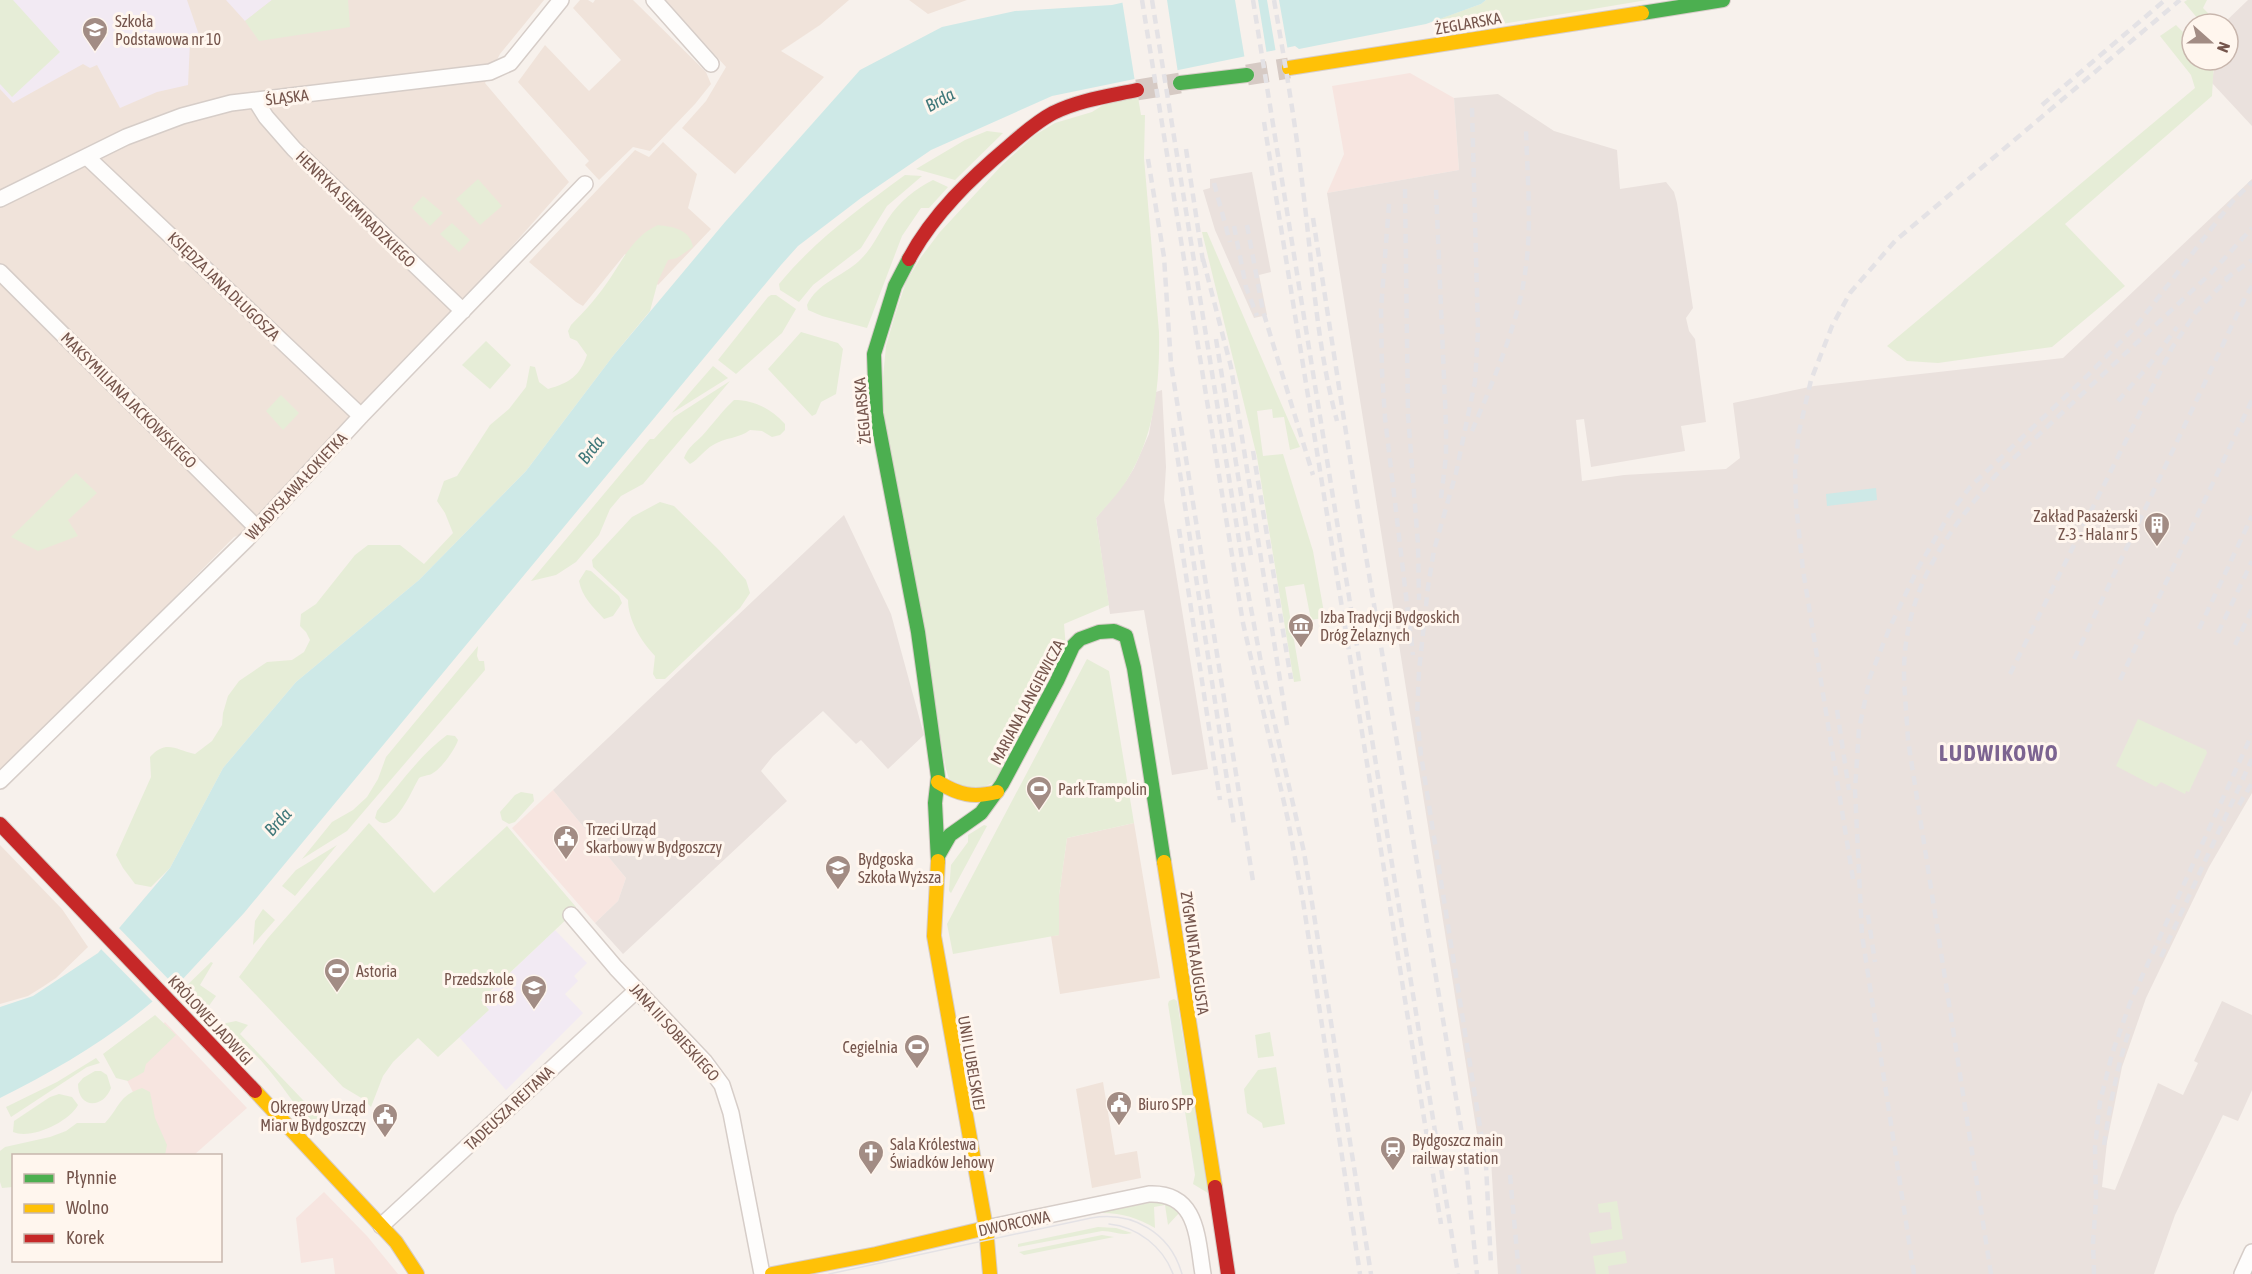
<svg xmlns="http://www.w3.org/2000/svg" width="2252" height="1274" viewBox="0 0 2252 1274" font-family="'Asap Condensed',sans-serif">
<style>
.residential{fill:#f0e3da}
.commercial{fill:#f7e5e0}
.industrial{fill:#eae1dd}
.education{fill:#f2eaf3}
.green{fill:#e6edd7}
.water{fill:#cee9e7}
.pier{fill:#f7f1ec}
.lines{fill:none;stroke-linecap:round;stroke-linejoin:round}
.secondary-tunnel{stroke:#d6cac4;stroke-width:21;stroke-dasharray:21 10;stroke-linecap:butt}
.street-casing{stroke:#d6cdc8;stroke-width:18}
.fast-casing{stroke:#d7cdc8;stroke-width:16}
.slow-casing{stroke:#d7cdc8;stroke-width:16}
.jam-casing{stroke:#d7cdc8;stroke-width:16}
.street{stroke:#fefdfc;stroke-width:15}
.fast{stroke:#4caf50;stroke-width:14}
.slow{stroke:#ffc107;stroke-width:14}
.jam{stroke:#c62828;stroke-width:14}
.tram{stroke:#e4e2e5;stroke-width:1.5}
.rail{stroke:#e4e2e5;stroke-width:4.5;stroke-dasharray:9 6;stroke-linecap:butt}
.labels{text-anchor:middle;stroke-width:6;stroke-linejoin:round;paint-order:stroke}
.poi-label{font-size:16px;fill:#75554c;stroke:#fff6ee;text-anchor:start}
.street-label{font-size:16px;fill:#75554c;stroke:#fff6ee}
.water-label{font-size:18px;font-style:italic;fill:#40787a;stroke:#fff6ee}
.district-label{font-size:22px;font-weight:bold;letter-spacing:1.5px;fill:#7c6491;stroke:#fff6ee}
</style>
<rect width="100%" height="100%" fill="#f7f1ec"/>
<path class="residential" d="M0 0H544L500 54 485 83 569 182 361 416 257 528 234 537 0 775V195L88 155 0 190Z
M580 0H588L593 3 595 0H633L706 72 711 84 695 104 650 151 633 147 599 180 585 165 589 161 518 82 545 45 589 91 621 60 573 8Z
M665 0H849L820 25 781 51 824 77 735 174 682 128 706 101 726 67Z
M909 0H967L928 14Z
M663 142 697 174 688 208 711 229 658 285 625 254 583 306 576 302 529 262 635 150 649 157Z
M1134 823 1160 978 1060 994 1051 936 1059 935V895L1067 838Z
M0 845 62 909 88 947 56 978 44 986 28 996 0 1004Z
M1103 1082 1115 1155 1137 1151 1141 1178 1092 1188 1076 1089Z"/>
<path class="commercial" d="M1410 73 1454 98 1459 170 1327 193 1344 154 1332 86Z
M553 790 626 878 618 901 595 923 512 828Z
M165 1022 247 1108 194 1155H164L120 1066Z
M324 1192 367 1236 398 1274H335L333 1258 301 1263 296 1218Z"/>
<path class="industrial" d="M2248 0H2252V126L2212 83 2215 60H2228V24H2223Z
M1498 94 1554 131 1617 150 1620 189 1666 182 1674 192 1677 203 1693 308 1686 318 1689 331 1695 339 1706 422 1681 426 1685 451 1591 467 1584 419 1576 420 1582 481 1624 475 1726 469 1740 458 1733 403 1814 386 2063 358 2252 179V793L2209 867 2146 998 2122 1067 2107 1142 2102 1187 2115 1190 2158 1083 2183 1095 2198 1063 2194 1061 2222 1001 2252 1015V1090L2238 1121 2223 1115 2175 1215 2154 1274H1498L1490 1144 1479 1146 1327 193 1459 170 1454 98Z
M1252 172 1271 272 1259 275 1267 315 1254 318 1215 230 1203 190 1210 188V179Z
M1162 390 1166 467 1164 500 1208 769 1172 775 1144 610 1110 614 1096 518 1126 481 1134 468 1149 434 1156 392Z
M844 515 891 614 924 735 888 769 861 740 856 744 823 711 773 756 761 771 787 801 623 954 595 923 618 901 626 878 553 790Z"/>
<path class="education" d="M0 0H187L199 35 190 42 188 85 157 92 120 108 97 65 90 68 83 64 13 103 0 89Z
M226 0H272L245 21Z
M555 930 587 963 574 976 578 981 565 994 583 1013 506 1090 459 1037 489 1010 481 1001Z"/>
<path class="green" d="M0 0H13L60 52 12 97 0 84Z
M272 0H348L350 27 259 41 245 21Z
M1486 0H1647L1454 32 1442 31 1439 19 1481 4Z
M2187 0H2207L2203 8 2217 22V24H2192V60H2214L2212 96 2065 224 2125 286 2052 347 1938 363 1907 361 1887 346 2195 88 2191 75 2160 36 2176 25 2183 32 2198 19 2184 2Z
M1138 97 1141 115H1145L1144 158 1159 332C1160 382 1155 434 1128 478 1120 492 1107 505 1096 518L1109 605 1064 624 1066 648 995 781C975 794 968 789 949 779L946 769 883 413V378L886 346 895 315 906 282 921 257 940 232 1003 164 1035 135 1055 123 1092 112 1111 100Z
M987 131 1003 133 955 180 916 169 965 140Z
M905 175 922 176 887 206 861 248 813 285 799 302 780 290 779 284C815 240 860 208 905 175Z
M478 179 502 206 480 225 456 199Z
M933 180 948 187 929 208H921L902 236 867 328 822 316 808 310 807 305C817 283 843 276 859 261 872 249 879 233 888 219 899 202 915 189 933 180Z
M423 196 443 213 430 226 412 208Z
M452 223 470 240 459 252 440 234Z
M658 225C673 227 690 229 693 247L677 258 668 260 658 281 650 311 613 356 526 471 419 580 296 682 223 768 170 868 151 887 135 884 123 868 116 855 151 777 150 757C166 739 176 750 195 754L212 741 222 725 223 713 228 696 239 681 267 662 292 660 304 652 310 640 306 632 300 626 301 614 316 604 355 555 368 545H400L424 564 453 533 445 513 437 501 444 481 457 476 490 425 509 409 526 387 530 366 535 367 539 382 548 389C569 383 580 376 587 355L577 341 570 338 568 331 571 325C585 311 600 294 611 277 624 257 635 235 658 225Z
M1202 232H1207L1300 447 1290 450 1284 417 1273 418 1272 409 1257 411 1263 456 1283 454 1313 551 1325 618 1311 620 1304 584 1285 587 1301 681 1294 682 1257 457Z
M771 295H776L796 309 782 333 736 374 718 360 768 297Z
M801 332 838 343 843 349 836 394 821 402 816 414 812 416 768 369Z
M486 341 511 365 490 389 462 365Z
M713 366 728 378 672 413Z
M730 381 643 484 621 496 610 509 599 535 576 562 556 575 531 581 650 439H654L674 417Z
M281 395 299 413 283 430 266 411Z
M734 400C755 400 771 409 785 424V430L780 435 772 437 762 431 750 430C738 439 726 437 713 445 704 450 699 459 690 464L684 458C688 447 694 444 702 436 713 424 722 411 734 400Z
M76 473 97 493 68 520 78 536 38 551 11 537Z
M660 502 674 506 719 550 746 580 750 593 740 608 665 679H656L653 674 655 656C641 641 628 620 628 600L593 567 592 560 632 517Z
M586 570 591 571 619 596 622 603 613 616 604 619C593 607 582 597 579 581Z
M478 646 477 656 479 661H484L485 670 347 831 302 859 332 822 353 810 367 797 378 779 386 757Z
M1087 659 1109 671 1134 823 1067 838 1059 896V935L953 954 947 924Z
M2138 719 2206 750 2207 753 2189 792 2186 791 2185 794 2161 782 2156 787 2116 766Z
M447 735 455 736 458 740C456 748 441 769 433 773 429 776 424 775 419 778 412 790 392 839 375 818L377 811C399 785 420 755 447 735Z
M521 792 533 794 534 801 515 822 509 824 502 820 500 812 515 795Z
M369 823 434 893 507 826 576 907 571 915 481 1000 489 1010 438 1057 418 1038 393 1062 383 1076 371 1107 363 1099 343 1087 239 977 268 938Z
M984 825 987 826 951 893 949 891 951 865 968 842V835Z
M337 845 295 896 282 886 296 870Z
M263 909 275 920 253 945 255 921Z
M211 962 213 963 200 985 216 996 206 1010 189 1001 180 992Z
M1174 999 1177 1001 1208 1193 1193 1184 1195 1175 1168 1004 1169 1001Z
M155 1015 176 1035 146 1064 144 1072 128 1081 116 1078 103 1054Z
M236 1021 248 1025 240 1034 323 1121 314 1126 308 1122C290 1098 273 1072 252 1051 242 1041 228 1035 217 1025Z
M1270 1032 1274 1056 1258 1058 1255 1035Z
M96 1058 100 1063 87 1067 11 1117 6 1107 57 1082Z
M1276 1067 1285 1124 1263 1128 1262 1123 1247 1113 1244 1089 1258 1070Z
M95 1071H101L107 1075 111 1088C103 1109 78 1109 78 1084L83 1078Z
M142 1088 150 1092 155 1118 167 1145 165 1155 14 1156 13 1187 2 1188 0 1182V1151L5 1147 50 1137 66 1131 77 1123H105C120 1107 118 1096 142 1088Z
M59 1094 72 1097 78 1105C69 1122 31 1140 13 1132L14 1121 50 1097Z
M1159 1201 1170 1204 1180 1212 1168 1225 1165 1205 1154 1207 1155 1228C1136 1217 1120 1212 1097 1213Z
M1617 1201 1623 1239 1591 1244 1589 1233 1612 1229 1610 1212 1599 1213 1598 1204Z
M1098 1227 1116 1228 1132 1233C1119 1236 1115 1231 1102 1231L1018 1247V1244Z
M1102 1235 1114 1237 1024 1255 1019 1252Z
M1625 1251 1627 1263 1608 1266 1609 1274H1596L1593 1256Z"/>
<path class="water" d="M1134 0H1486L1481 4 1426 24 1299 49 1295 46 1052 96 931 150 861 198 798 246 781 265 244 913 181 981 176 980C125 1030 64 1066 0 1098V1007L33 996 98 953 170 868 223 768 296 682 419 580 526 471 613 356 725 222 860 70 942 27 1015 11 1112 5Z
M1876 488 1877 500 1827 506 1826 494Z"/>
<path class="pier" d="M1122 0H1167L1178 73 1135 82Z
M1235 0H1258L1267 55 1245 60Z
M1267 0H1279L1288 51 1276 53Z
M117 926 175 986 155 1004 99 947Z"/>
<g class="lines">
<path class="secondary-tunnel" d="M1247 75 1289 68
M1137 90 1180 83"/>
<defs>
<path id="street" d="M654 0 711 64
M256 101 266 117 294 149 463 311
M87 157 361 416
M0 199 126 137 182 116 231 103 490 72 510 63 561 0
M0 272 257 528
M0 781 247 539 361 416 585 184
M571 915 616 968 705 1062 722 1085 731 1113 762 1274
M381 1226 637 990
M986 1228 1149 1194C1198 1192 1197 1238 1203 1274
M2242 1274 2252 1252"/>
<path id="fast" d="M1642 13 1723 0
M1180 83 1247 75
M909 259 895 286 874 354 876 413 918 632 938 777 935 803 938 861
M938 856 950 835 981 813 1002 784 1057 681 1073 646 1080 639 1099 632 1114 631 1126 636 1134 668 1164 862"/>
<path id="slow" d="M1289 68 1642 13
M938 782C959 795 973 798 997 792
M938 861 934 936 986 1228 990 1274
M1164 862 1215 1187
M255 1091 396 1242 417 1274
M772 1274 876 1254 986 1228"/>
<path id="jam" d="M909 259C933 214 971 178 1009 146 1023 134 1036 122 1053 113 1079 100 1109 96 1137 90
M0 824 255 1091
M1215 1187 1228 1274"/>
</defs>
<use href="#street" class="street-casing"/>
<use href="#fast" class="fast-casing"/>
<use href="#slow" class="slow-casing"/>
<use href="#jam" class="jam-casing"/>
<use href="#street" class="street"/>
<use href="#fast" class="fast"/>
<use href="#slow" class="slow"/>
<use href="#jam" class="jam"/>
<path class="tram" d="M1109 1224C1138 1227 1163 1247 1173 1274
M829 1274 1091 1218C1132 1211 1170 1232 1182 1274"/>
<path class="rail" d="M1142 0 1243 623 1288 820 1303 901 1360 1274
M1152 0 1243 565 1262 668 1304 852 1371 1274
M1253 0 1458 1274
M1274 0C1285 63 1296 126 1303 190 1313 269 1316 343 1337 421
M2042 105 2165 0
M1472 108 1478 331 1475 382 1456 473 1434 550 1428 587 1419 671 1417 716 1421 755 1486 1165 1491 1265
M1264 122 1441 1224
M1186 149 1204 268
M1148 159 1164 257 1171 364 1253 881
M1214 183 1230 242
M1405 189 1408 415 1418 544 1419 600
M1436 190 1446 425V456L1441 498
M1389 204 1381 309 1382 372 1385 418 1413 655
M1313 218 1353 478 1464 1146 1477 1274
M1247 225 1263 311 1313 475
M1234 226 1246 287 1257 316
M1203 259 1231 367 1288 731
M2225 279 2252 260
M1216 339 1251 556
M2118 401 2150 364 2177 327
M1173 428 1234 825
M1472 431C1494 378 1519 324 1526 266 1532 221 1527 174 1526 129
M1253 451 1291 679
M1179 529 1220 800
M2199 629 2252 516
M2218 633 2252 561
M2235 645 2252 609
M2074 659 2244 300 2252 286
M2010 674 2172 348 2196 312 2231 275
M2120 680 2252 400
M1837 710 1849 790
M2239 805 2252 783
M1853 879 1803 570 1796 505 1795 468 1799 432 1811 380 1832 326 1850 293 1895 241 2180 0
M1868 915 1875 962
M2161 957 2252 759
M2104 1145C2110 1105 2117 1067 2130 1028
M1510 1175 1519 1274
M1914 1274 1862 935 1855 790 1859 729 1870 677 1890 627 1918 568 1949 515 1970 487 2088 375 2137 325 2232 202 2252 182
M1991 1274 1908 740C1907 717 1904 693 1904 671 1905 590 1945 534 1996 475L2212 272 2252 228
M2094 1274 2093 1242 2096 1202 2095 1147 2100 1102 2112 1054 2130 1003 2252 734"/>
</g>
<defs>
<symbol id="school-pin" viewBox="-11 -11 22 30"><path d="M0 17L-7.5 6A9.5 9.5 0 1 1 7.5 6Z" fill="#a28c84" stroke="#fff6ee"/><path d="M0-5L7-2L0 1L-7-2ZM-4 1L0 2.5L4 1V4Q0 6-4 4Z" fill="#fff"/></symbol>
<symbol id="building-pin" viewBox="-11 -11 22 30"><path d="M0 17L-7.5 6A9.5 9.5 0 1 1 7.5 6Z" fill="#a28c84" stroke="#fff6ee"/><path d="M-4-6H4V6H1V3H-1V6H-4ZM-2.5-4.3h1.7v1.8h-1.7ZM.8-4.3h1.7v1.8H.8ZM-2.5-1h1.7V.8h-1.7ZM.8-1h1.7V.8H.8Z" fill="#fff"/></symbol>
<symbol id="museum-pin" viewBox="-11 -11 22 30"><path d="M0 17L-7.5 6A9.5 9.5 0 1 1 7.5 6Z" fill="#a28c84" stroke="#fff6ee"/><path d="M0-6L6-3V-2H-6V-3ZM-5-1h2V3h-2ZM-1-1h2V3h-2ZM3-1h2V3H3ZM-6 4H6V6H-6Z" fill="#fff"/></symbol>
<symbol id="stadium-pin" viewBox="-11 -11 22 30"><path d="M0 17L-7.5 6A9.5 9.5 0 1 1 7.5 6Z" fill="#a28c84" stroke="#fff6ee"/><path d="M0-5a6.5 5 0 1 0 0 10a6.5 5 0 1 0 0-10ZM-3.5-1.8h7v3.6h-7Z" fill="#fff"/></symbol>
<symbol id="civic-pin" viewBox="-11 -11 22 30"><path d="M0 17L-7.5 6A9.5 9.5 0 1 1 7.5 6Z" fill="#a28c84" stroke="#fff6ee"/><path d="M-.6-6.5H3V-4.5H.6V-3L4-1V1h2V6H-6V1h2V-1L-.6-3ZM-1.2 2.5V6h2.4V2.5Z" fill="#fff"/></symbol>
<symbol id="station-pin" viewBox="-11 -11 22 30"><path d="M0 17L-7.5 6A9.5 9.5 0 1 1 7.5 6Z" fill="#a28c84" stroke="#fff6ee"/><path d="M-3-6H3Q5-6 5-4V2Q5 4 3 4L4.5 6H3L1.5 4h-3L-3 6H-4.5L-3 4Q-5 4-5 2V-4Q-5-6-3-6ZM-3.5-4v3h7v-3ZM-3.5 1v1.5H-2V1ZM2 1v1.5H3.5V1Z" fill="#fff"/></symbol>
<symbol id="church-pin" viewBox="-11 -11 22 30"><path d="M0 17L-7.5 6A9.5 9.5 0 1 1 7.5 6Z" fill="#a28c84" stroke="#fff6ee"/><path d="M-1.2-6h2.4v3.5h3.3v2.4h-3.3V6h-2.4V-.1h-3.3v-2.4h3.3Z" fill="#fff"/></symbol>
</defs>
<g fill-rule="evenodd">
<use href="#school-pin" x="80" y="15" width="30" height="40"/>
<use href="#building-pin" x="2142" y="510" width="30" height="40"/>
<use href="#museum-pin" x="1286" y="611" width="30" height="40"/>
<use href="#stadium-pin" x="1024" y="774" width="30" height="40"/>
<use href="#civic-pin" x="551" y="823" width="30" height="40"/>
<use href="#school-pin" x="823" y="853" width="30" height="40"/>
<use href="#stadium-pin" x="322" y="956" width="30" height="40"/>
<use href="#school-pin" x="519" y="973" width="30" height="40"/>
<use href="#stadium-pin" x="902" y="1032" width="30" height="40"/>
<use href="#civic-pin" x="1104" y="1089" width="30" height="40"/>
<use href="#civic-pin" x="370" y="1101" width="30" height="40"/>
<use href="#station-pin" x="1378" y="1134" width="30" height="40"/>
<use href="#church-pin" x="856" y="1138" width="30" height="40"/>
</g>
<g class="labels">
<g class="poi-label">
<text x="115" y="27">Szkoła<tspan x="115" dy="18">Podstawowa nr 10</tspan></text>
<text x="2138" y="522" text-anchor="end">Zakład Pasażerski<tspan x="2138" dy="18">Z-3 - Hala nr 5</tspan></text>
<text x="1320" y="623">Izba Tradycji Bydgoskich<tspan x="1320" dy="18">Dróg Żelaznych</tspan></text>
<text x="1058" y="795">Park Trampolin</text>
<text x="586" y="835">Trzeci Urząd<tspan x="586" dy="18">Skarbowy w Bydgoszczy</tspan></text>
<text x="858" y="865">Bydgoska<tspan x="858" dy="18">Szkoła Wyższa</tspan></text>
<text x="356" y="977">Astoria</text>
<text x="514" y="985" text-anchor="end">Przedszkole<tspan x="514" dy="18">nr 68</tspan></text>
<text x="898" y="1053" text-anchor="end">Cegielnia</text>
<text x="1138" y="1110">Biuro SPP</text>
<text x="366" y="1113" text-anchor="end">Okręgowy Urząd<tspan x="366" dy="18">Miar w Bydgoszczy</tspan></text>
<text x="1412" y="1146">Bydgoszcz main<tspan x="1412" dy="18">railway station</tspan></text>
<text x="890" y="1150">Sala Królestwa<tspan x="890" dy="18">Świadków Jehowy</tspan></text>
</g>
<g class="street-label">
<text transform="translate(1468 23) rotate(-10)" y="6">ŻEGLARSKA</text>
<text transform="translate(287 97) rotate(-7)" y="6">ŚLĄSKA</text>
<text transform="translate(356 209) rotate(44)" y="6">HENRYKA SIEMIRADZKIEGO</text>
<text transform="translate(224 286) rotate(44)" y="6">KSIĘDZA JANA DŁUGOSZA</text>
<text transform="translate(129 400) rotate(45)" y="6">MAKSYMILIANA JACKOWSKIEGO</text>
<text transform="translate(862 411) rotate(-95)" y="6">ŻEGLARSKA</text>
<text transform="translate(296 486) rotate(-47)" y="6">WŁADYSŁAWA ŁOKIETKA</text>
<text transform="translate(1027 702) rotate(-62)" y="6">MARIANA LANGIEWICZA</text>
<text transform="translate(1195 953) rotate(82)" y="6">ZYGMUNTA AUGUSTA</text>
<text transform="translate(211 1020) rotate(47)" y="6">KRÓLOWEJ JADWIGI</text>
<text transform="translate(675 1032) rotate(48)" y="6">JANA III SOBIESKIEGO</text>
<text transform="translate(972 1063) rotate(80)" y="6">UNII LUBELSKIEJ</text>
<text transform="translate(509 1108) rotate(-43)" y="6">TADEUSZA REJTANA</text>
<text transform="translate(1014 1223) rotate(-12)" y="6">DWORCOWA</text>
</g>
<g class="water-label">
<text transform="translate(940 100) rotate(-28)" y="6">Brda</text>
<text transform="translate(591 450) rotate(-52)" y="6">Brda</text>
<text transform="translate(278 822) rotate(-48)" y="6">Brda</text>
</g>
<g class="district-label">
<text x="1999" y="761">LUDWIKOWO</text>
</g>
</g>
<rect x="12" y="1154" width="210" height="108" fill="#fff6ee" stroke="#c8b6ad" stroke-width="1.5"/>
<rect x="24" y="1174" width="30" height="9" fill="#4caf50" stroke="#c8b6ad" stroke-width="1.5"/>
<text x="66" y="1184" font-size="18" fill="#75554c">Płynnie</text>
<rect x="24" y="1204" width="30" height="9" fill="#ffc107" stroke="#c8b6ad" stroke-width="1.5"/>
<text x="66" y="1214" font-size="18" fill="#75554c">Wolno</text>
<rect x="24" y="1234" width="30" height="9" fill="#c62828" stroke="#c8b6ad" stroke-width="1.5"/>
<text x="66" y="1244" font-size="18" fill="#75554c">Korek</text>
<g transform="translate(2210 42) rotate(111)"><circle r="28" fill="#fff6ee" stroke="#c8b6ad" stroke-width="1.5"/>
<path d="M0-4.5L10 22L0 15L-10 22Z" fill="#a28c84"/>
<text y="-9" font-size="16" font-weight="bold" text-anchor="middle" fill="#75554c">N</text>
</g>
</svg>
